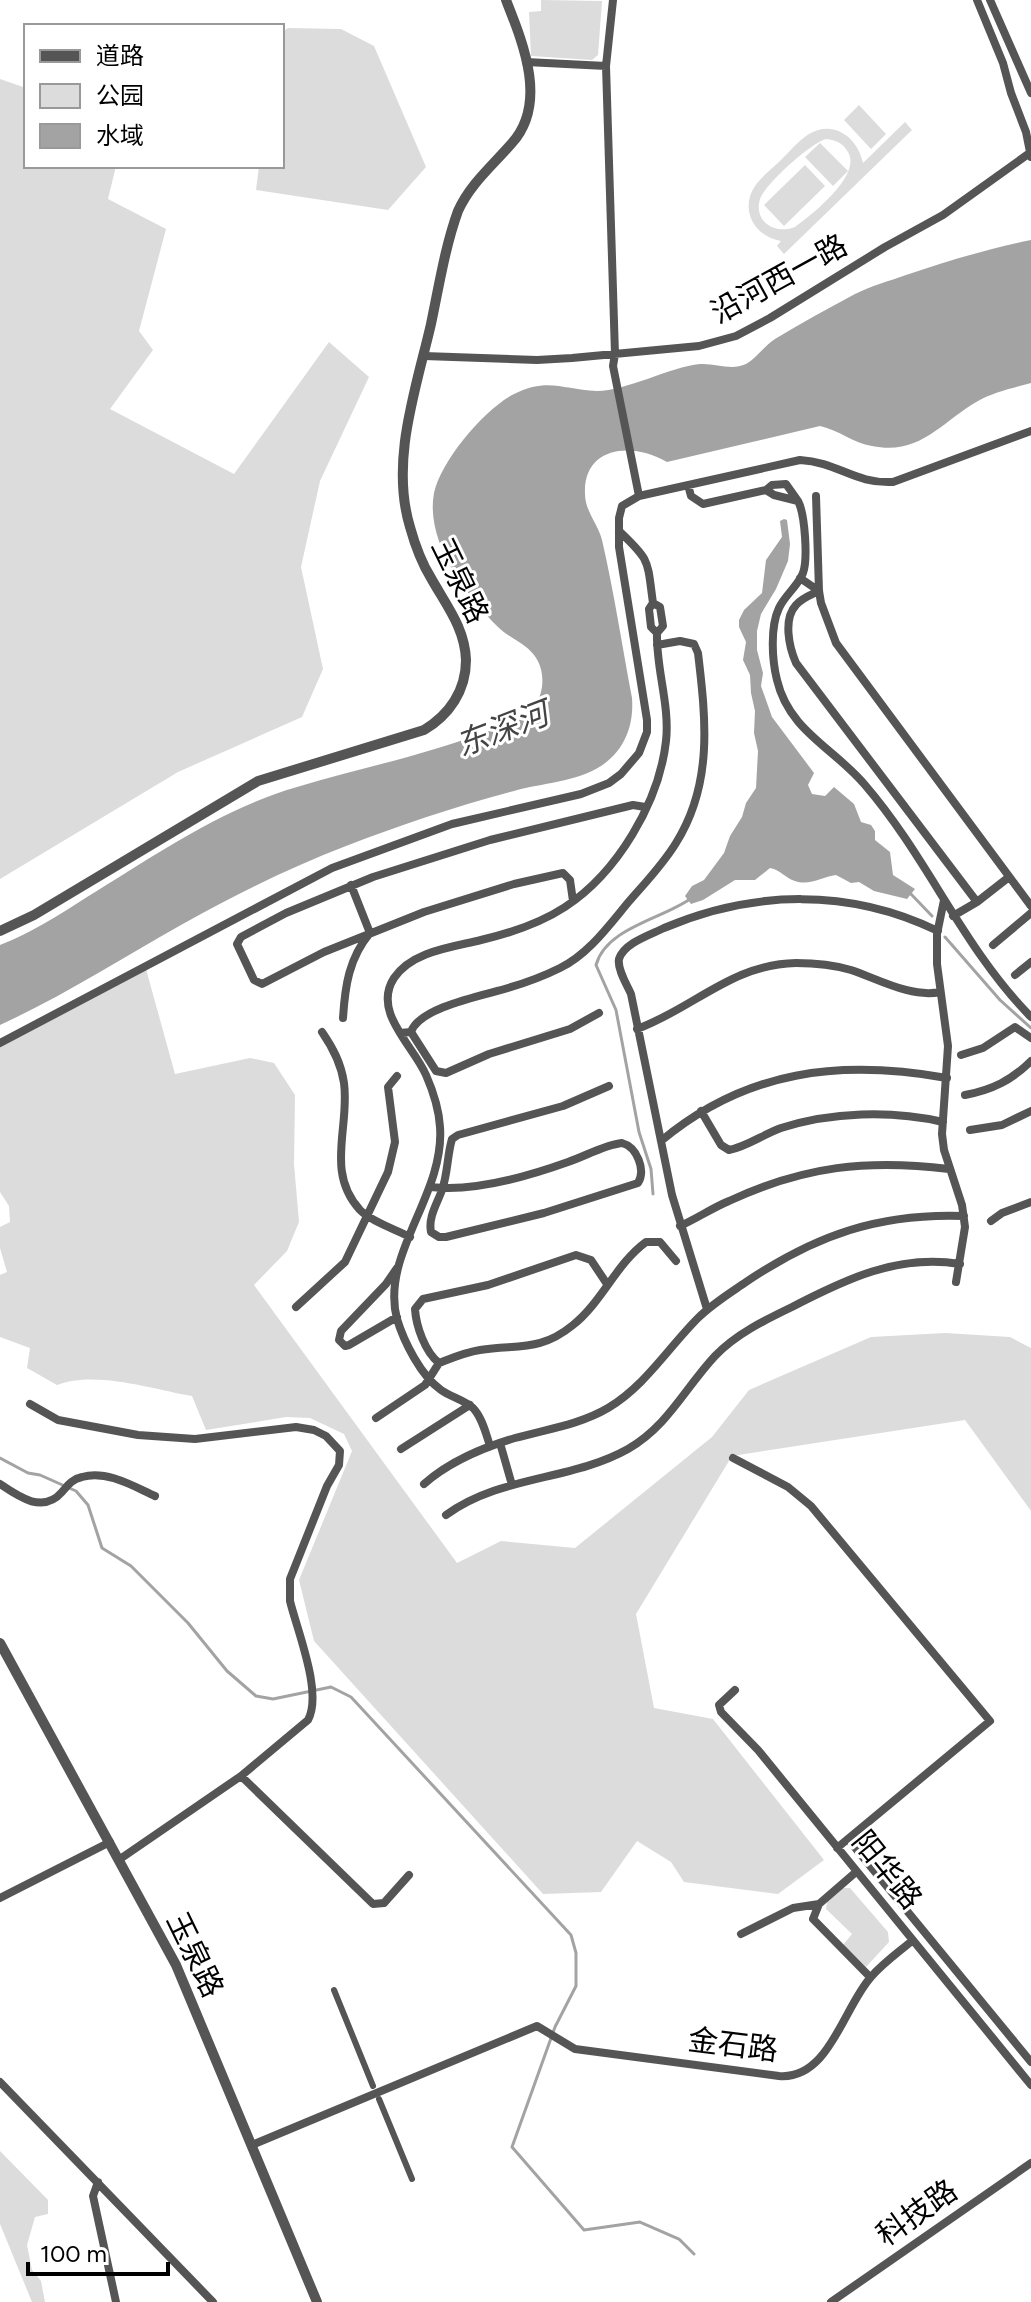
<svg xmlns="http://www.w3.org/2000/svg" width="1031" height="2302" viewBox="0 0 1031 2302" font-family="Figtree,'Noto Sans SC',sans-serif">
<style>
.green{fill:#dcdcdc;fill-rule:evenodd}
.water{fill:#a3a3a3}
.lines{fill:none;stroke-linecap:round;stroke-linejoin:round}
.stream{stroke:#a3a3a3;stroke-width:3}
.pedestrian{stroke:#555;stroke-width:6}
.minor{stroke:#555;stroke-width:8}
.tertiary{stroke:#555;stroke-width:10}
.labels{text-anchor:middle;stroke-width:6;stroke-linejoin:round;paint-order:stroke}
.street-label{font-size:30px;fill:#000;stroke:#fff}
.water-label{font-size:32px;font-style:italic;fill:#444;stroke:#fff}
</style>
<rect width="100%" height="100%" fill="#fff"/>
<path class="green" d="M541 0 602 1 598 55 592 60 531 56 529 12 541 11Z
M288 28 341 29 374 46 426 167 388 210 256 190 259 166H282V32Z
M0 79 26 88V166H116L108 199 166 229 139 331 153 350 110 409 234 474 329 342 369 377 320 481 301 567 323 669 302 717 178 772 0 879Z
M859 105 886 134 871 149 844 120Z
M905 122 912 130 784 254 777 246 781 241C755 237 739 210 755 186 762 176 773 168 781 160 790 151 798 141 809 134 834 119 858 138 863 163ZM826 139C836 140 843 143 848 152 862 175 813 214 795 227 776 235 753 222 760 199 765 184 812 142 826 139Z
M820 143 848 171 833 186 805 157Z
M805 165 825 186 784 226 764 205Z
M146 969 175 1074 250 1058 274 1063 295 1095 294 1164 299 1222 287 1251 254 1285 457 1563 501 1541 575 1548 712 1437 749 1390 871 1337 945 1333 1010 1337 1031 1348V1511L965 1420 732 1456 636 1614 654 1708 713 1719 824 1860 778 1894 684 1882 671 1862 637 1841 601 1892 543 1894 314 1641 299 1580 352 1451 344 1434 310 1418 286 1417 206 1430 192 1396C152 1389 95 1370 57 1385L27 1368 30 1348 0 1337V1275L7 1272 0 1248V1227L10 1222 9 1206 0 1192V1044Z
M843 1888H850L888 1932 889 1942 866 1967 843 1945 852 1934 826 1909 827 1902Z
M0 2151 48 2200V2214L35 2217 27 2245 32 2270 41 2281 45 2302H32L0 2224Z"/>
<path class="water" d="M1031 240V383C1013 388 994 392 978 401 941 422 920 456 872 446 853 443 839 430 820 426L667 462C634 442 583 445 585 494 585 511 598 524 602 540 614 592 622 645 632 698 634 725 625 750 601 766 577 782 541 783 514 791 457 806 401 825 346 846 289 868 234 895 181 925 121 959 63 996 0 1025V945C31 933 59 915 87 897 154 856 221 809 297 787 364 767 431 754 496 728 509 722 526 718 535 705 545 691 545 669 534 655 525 643 509 638 498 627 466 595 425 542 434 493 441 461 484 409 514 394 549 377 563 390 597 391 626 391 670 367 700 364 716 363 731 371 746 364 757 358 764 346 775 339 801 323 829 308 855 294 871 286 889 281 906 275 947 261 988 249 1031 240Z
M784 519 787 520 790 544 788 561 776 589 761 614 757 631V650L763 673 761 686 772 717 814 773 808 785 812 794 825 796 834 787 854 804 861 822 871 825 875 831V840L890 852 893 875 915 889 907 899 874 891 859 882 851 883 836 875C822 877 810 886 795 881 785 878 781 870 770 868L755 880H735L703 900 691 904 685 896 692 886 704 880 724 853 730 836 742 817 746 803 756 788 758 751 754 733 755 711 751 693 750 675 743 660 746 642 739 627V620L744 610 762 593 766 560 782 537 780 521Z"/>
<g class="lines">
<path class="stream" d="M910 893 932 916
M945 937 1000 1000 1031 1028
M653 1194 651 1169 639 1132 616 1010 596 965C606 928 662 919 690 899
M0 1458 28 1473 40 1475 76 1491 88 1505 102 1548 131 1566 188 1623 227 1671 256 1696 273 1699 331 1687 351 1697 571 1935 576 1953V1986L555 2027 512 2147 584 2230 640 2222 679 2239 694 2254"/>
<path class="pedestrian" d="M334 1990 373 2086
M379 2099 412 2179"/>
<path class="minor" d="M613 0 606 66 615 354 613 366 639 496
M977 0 1003 63 1011 93 1026 132 1031 157
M990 0 1031 93
M526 62 606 66
M424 356 537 360 572 358 699 346 736 336 770 318 885 247 943 215 1031 152
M688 485 691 496 703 504 766 490 772 485 786 484 798 501 774 495 766 490
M816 496 819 591 821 603 836 643 1031 906
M798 501C805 514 808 559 803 573 798 586 785 595 779 608 770 627 772 660 777 680 789 731 834 748 865 785 928 858 963 948 1031 1017
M619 531C651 561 647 560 653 603L649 609 651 627 657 633 663 626 660 607 653 603
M800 578 819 591C811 595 802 598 796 605 783 619 789 647 796 663L977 902
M944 900 937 934V964L948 1046 942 1134 944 1150 962 1205 965 1227 956 1282
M573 901 570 880 563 873 514 884 424 912 324 952 262 984 254 980 237 944 241 937 286 913 373 877 490 840 633 805 645 807
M953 916 977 902 1009 877
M993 945 1031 913
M1015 975 1031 962
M343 1018C345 986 349 958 370 933L351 885
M637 1029C694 1008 732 964 796 963 814 963 834 965 851 970 878 979 911 998 940 992
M322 1032C333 1048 341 1063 344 1083 350 1127 325 1172 360 1210 372 1222 395 1229 410 1237
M411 1032 436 1071 446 1073 489 1054 570 1029 599 1013
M400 1033 411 1032C419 1007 485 995 508 988 525 983 544 976 560 968 587 955 607 928 626 905 643 885 662 866 676 843 713 784 706 720 698 653L694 644 680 641 657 645
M0 1043 332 868 452 824 581 794 609 783 621 774 639 753 647 732V720L619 547V518L622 506 639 496 800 460C838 462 854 484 893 482L1031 431
M961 1055 983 1048 1015 1027 1031 1038
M965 1095C992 1090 1012 1080 1031 1061
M701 1111 721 1145 729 1150C746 1147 764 1134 781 1128 831 1112 891 1110 943 1122
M970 1130 1002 1125 1031 1111
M661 1141C746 1070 840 1059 947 1078
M431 1187C473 1192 529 1176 568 1162 586 1156 604 1145 622 1143 637 1147 646 1170 638 1183L544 1213 446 1237H439L431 1232C428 1217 437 1204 442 1190 448 1173 447 1156 452 1139L458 1135 563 1106 609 1086
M991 1221 1002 1213 1031 1202
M680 1226C696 1219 712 1208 729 1201 804 1166 868 1159 949 1169
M296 1307 345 1262 388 1172 395 1142 388 1087 397 1076
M707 1309 672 1195 631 994C627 985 617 969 619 959 624 943 650 935 664 928 753 890 850 888 938 931
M397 1317 349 1345 345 1346 339 1340 341 1331 386 1284 397 1268
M439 1363C425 1352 416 1326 415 1309L423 1299 488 1285 576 1255 591 1260 607 1284
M30 1404 58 1420 138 1435 195 1439 296 1427 314 1430 326 1436 340 1451 339 1465 327 1486 290 1579V1601C297 1630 323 1693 308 1720L241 1776
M376 1418 425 1385 439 1363C452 1358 466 1352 480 1350 518 1344 540 1352 573 1325 602 1302 616 1264 646 1242H660L676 1261
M500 1443 512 1485
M490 1446C486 1434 482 1417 473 1408 464 1400 451 1397 441 1390 421 1376 404 1342 397 1319 380 1254 445 1195 440 1127 439 1110 433 1091 426 1075 413 1045 372 1012 394 978 412 951 453 947 481 940 511 933 539 924 565 907 617 873 659 803 666 741 670 705 656 669 657 633
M401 1449 470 1405
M733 1458 788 1487 811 1506 990 1721 837 1848
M0 1484C19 1497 43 1514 62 1492 68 1485 72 1479 82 1477 107 1470 133 1486 155 1496
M424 1484C450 1461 482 1448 515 1438 547 1429 579 1425 608 1408 645 1386 668 1348 698 1318 712 1304 730 1293 746 1282 816 1235 879 1213 964 1216
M446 1515C501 1475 571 1481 628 1449 668 1426 685 1388 715 1356 736 1334 765 1320 792 1307 846 1279 898 1254 960 1264
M735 1690 719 1705 721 1712 758 1750 1031 2085
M848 1839 1031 2062
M120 1859 241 1776 373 1904 384 1903 409 1875
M856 1872 819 1904 813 1919 870 1977
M0 1898 110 1842
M741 1934 793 1908 819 1904
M0 2082 213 2302
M252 2145 537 2026 575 2049 779 2076C829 2080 843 2008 871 1977 883 1963 899 1952 913 1940
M98 2182 93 2196 116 2302
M831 2302 1031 2163"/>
<path class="tertiary" d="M0 931 34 915 258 781 424 730C449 715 466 691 466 660 465 628 446 605 431 578 421 562 415 545 410 527 390 461 416 389 431 324 439 286 445 247 458 211 470 184 493 165 512 143 548 103 523 43 506 0
M0 1643 176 1965 317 2302"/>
</g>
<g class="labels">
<g class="street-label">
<text transform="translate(779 279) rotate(-29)" y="10">沿河西一路</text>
<text transform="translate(460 581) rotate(64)" y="10">玉泉路</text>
<text transform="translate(887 1870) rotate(51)" y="10">阳华路</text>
<text transform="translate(195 1955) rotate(64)" y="10">玉泉路</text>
<text transform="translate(733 2045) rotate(7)" y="10">金石路</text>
<text transform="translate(917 2213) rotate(-35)" y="10">科技路</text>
</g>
<g class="water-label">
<text transform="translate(502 729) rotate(-21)" y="11">东深河</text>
</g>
</g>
<rect x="24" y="24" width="260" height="144" fill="#ffffff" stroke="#999999" stroke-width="2"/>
<rect x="40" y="50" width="40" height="12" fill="#555555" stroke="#999999" stroke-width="2"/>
<text x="96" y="64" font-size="24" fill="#000000">道路</text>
<rect x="40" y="84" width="40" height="24" fill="#dcdcdc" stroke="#999999" stroke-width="2"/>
<text x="96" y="104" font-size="24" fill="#000000">公园</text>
<rect x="40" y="124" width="40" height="24" fill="#a3a3a3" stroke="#999999" stroke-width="2"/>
<text x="96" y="144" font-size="24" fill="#000000">水域</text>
<path d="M28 2262v12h140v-12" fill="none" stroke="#000000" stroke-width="4"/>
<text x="40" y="2262" font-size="24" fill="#000000" stroke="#ffffff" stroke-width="6" paint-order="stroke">100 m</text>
</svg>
